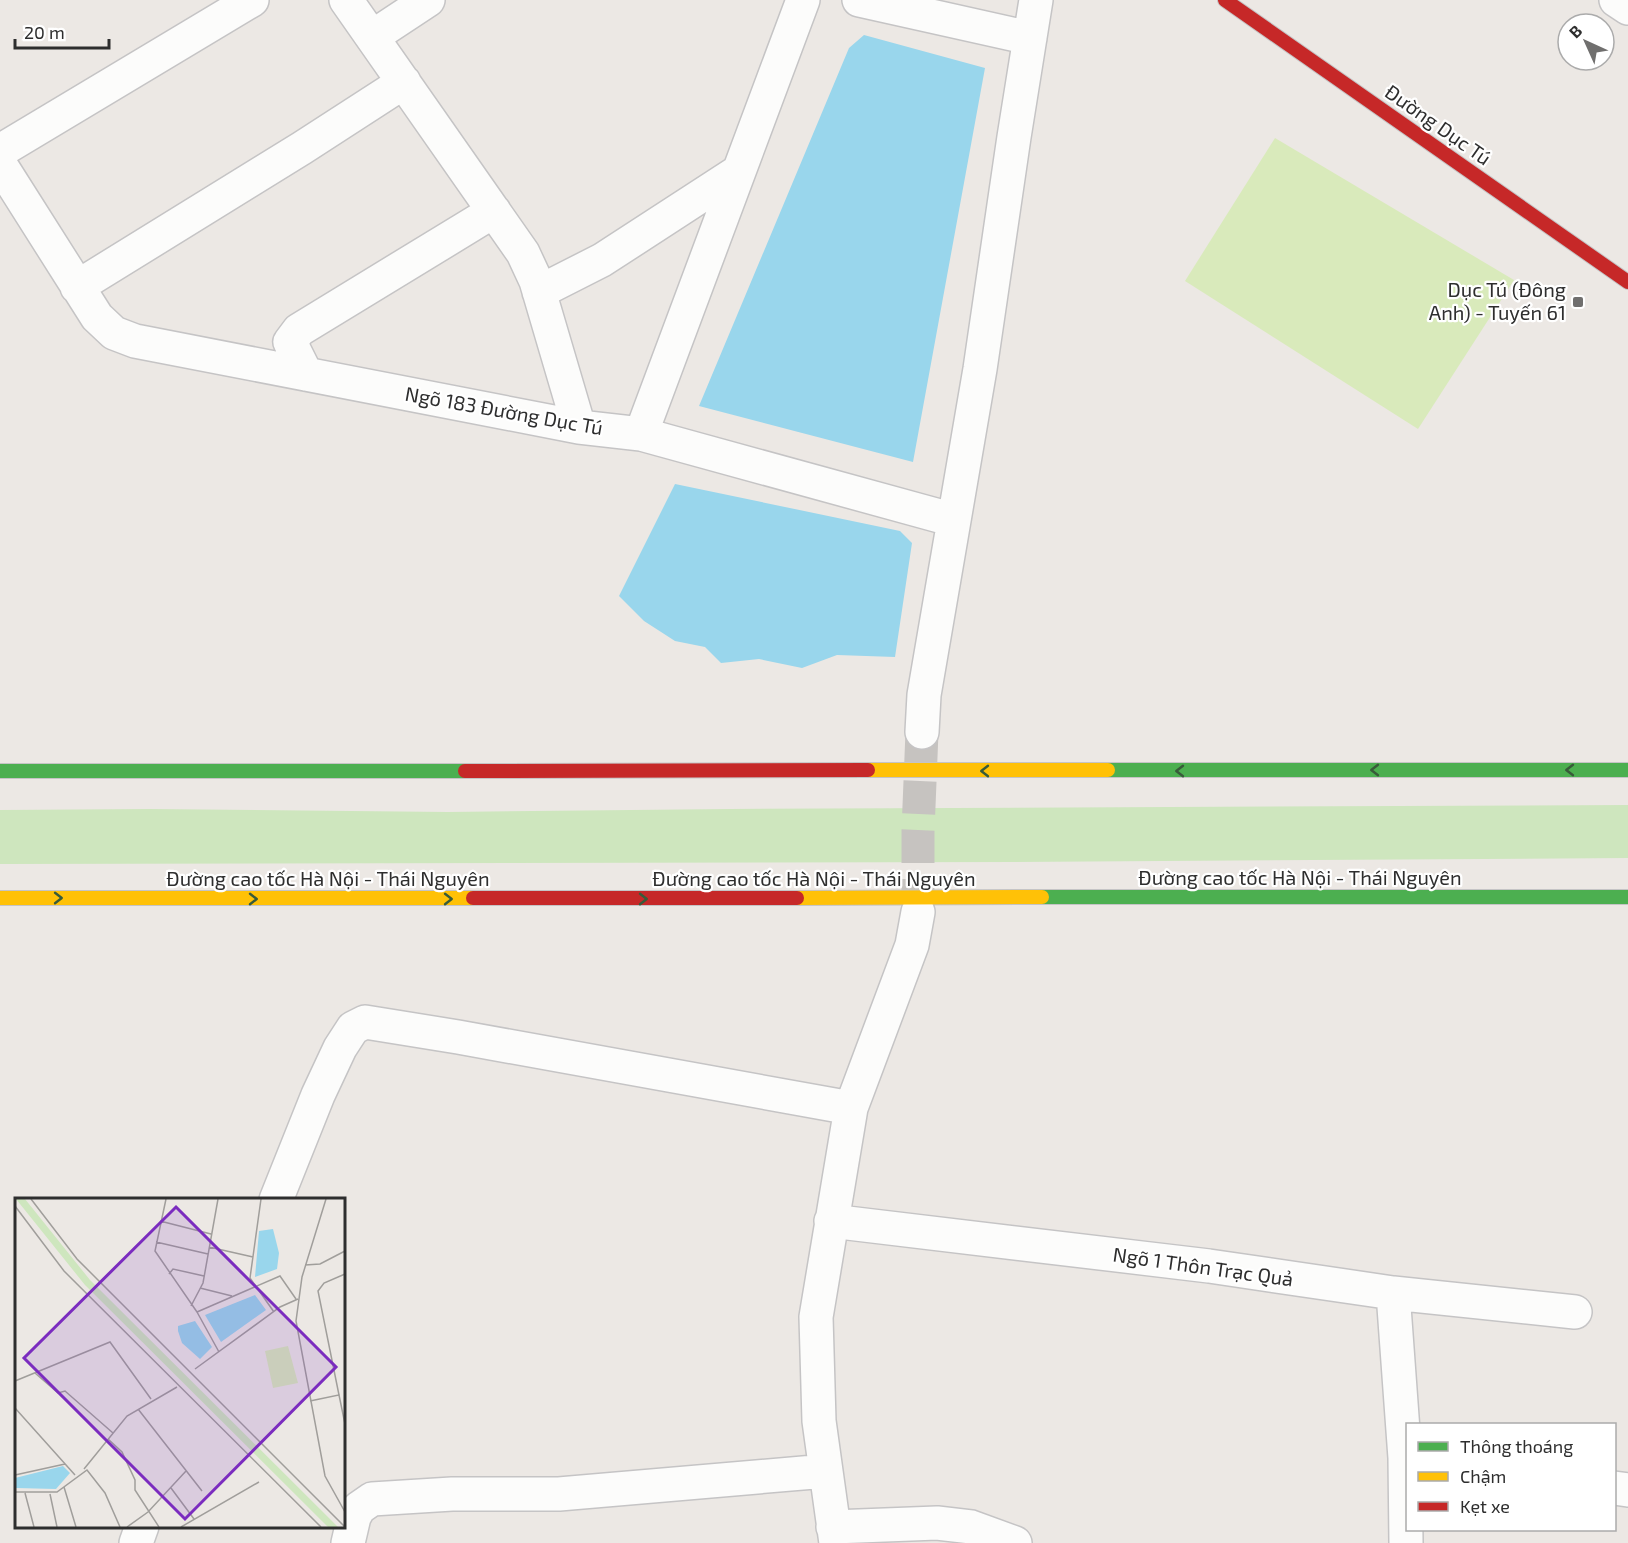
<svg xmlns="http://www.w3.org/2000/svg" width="1628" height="1543" viewBox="0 0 1628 1543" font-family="'Exo 2',sans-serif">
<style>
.green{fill:#cee6be}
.pitch{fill:#d9eabb}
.water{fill:#99d6ec}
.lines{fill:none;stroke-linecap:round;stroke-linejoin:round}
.street-tunnel{stroke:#c6c3c0;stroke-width:33;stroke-dasharray:33 16;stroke-linecap:butt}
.street-casing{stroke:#c5c4c5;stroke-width:36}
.fast-casing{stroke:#c5c4c5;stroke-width:16}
.slow-casing{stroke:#c5c4c5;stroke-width:16}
.jam-casing{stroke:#c5c4c5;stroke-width:16}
.street{stroke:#fcfcfb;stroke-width:33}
.fast{stroke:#4caf50;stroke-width:14}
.slow{stroke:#ffc107;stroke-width:14}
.jam{stroke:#c62828;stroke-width:14}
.oneway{stroke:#385b3a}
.poi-dot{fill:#706f6e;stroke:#fff;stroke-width:2}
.labels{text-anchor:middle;stroke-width:4.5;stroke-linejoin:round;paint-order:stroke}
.street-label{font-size:20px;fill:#2e2e2e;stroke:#fff}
.poi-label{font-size:20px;fill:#2e2e2e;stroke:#fff;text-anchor:end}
.inset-road{fill:none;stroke:#a09e9b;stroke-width:1.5}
.view{fill:#7b2cbf;fill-opacity:0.15;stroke:#7b2cbf;stroke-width:3}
.inset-edge{fill:none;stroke:#2e2e2e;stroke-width:3}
</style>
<rect width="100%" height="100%" fill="#ece8e4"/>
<path class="green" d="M1628 805V858L1015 862 0 864V810L150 809 448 812 730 809Z"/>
<path class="pitch" d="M1275 138 1514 280 1418 429 1185 281Z"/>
<path class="water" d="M864 35 985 68 913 462 699 406 849 48Z
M675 484 900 531 912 543 895 657 837 655 802 668 759 659 721 663 705 647 675 641 644 621 619 596Z"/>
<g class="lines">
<path class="street-tunnel" d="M918 912V831L922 732"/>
<defs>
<path id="street" d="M346 0 523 253 536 281 579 427
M859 0 1030 38
M1616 0 1628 8
M372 37 428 0
M0 151 252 0
M0 164 97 317 114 333 135 341 579 427 641 434 803 0
M77 287 302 148 404 82
M539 292 602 260 739 171
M306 374 290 342 299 330 494 211
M641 434 954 520
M922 732 924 695 980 369 1014 137 1036 0
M276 1200 318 1095 340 1048 353 1028 365 1022 458 1037 851 1108
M831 1221 1209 1266 1393 1293 1575 1312
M1393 1293 1405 1458 1406 1543
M1614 1488 1628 1490
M833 1527 937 1523 971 1527 1015 1543
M136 1543 142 1526
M348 1543 354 1517 359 1508 372 1499 452 1494H559L826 1471
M836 1543 819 1421 816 1317 851 1108 912 945 918 912"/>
<path id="fast" d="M1108 770H1628
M0 771H465
M1042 897H1628"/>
<path id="slow" d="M868 770H1108
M0 898H473
M797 898 1042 897"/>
<path id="jam" d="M1225 0 1628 282
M465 771 868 770
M473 898H797"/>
</defs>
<use href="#street" class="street-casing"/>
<use href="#fast" class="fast-casing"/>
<use href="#slow" class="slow-casing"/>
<use href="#jam" class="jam-casing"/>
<use href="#street" class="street"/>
<use href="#fast" class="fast"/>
<use href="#slow" class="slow"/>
<use href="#jam" class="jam"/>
</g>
<defs><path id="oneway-chevron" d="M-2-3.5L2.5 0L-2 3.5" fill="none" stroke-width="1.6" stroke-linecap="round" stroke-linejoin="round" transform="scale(1.5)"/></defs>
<g class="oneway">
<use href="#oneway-chevron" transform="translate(1375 770) rotate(180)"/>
<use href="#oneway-chevron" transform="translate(1570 770) rotate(180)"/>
<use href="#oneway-chevron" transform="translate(985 771) rotate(180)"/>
<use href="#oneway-chevron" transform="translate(1180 771) rotate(180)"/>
<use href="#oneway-chevron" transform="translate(58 898)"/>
<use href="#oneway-chevron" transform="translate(253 899)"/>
<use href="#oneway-chevron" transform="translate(448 899)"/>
<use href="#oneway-chevron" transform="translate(643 899)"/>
</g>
<rect class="poi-dot" x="1572" y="296" width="12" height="12" rx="3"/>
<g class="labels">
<g class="street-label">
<text transform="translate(1438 125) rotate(35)" y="7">Đường Dục Tú</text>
<text transform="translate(504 411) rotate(10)" y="7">Ngõ 183 Đường Dục Tú</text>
<text x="1300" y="885">Đường cao tốc Hà Nội - Thái Nguyên</text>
<text x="328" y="886">Đường cao tốc Hà Nội - Thái Nguyên</text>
<text x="814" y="886">Đường cao tốc Hà Nội - Thái Nguyên</text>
<text transform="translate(1203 1267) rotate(8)" y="7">Ngõ 1 Thôn Trạc Quả</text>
</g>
<g class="poi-label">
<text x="1566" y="297">Dục Tú (Đông<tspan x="1566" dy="23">Anh) - Tuyến 61</tspan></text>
</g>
</g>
<g transform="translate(15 1198)">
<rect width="330" height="330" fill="#ece8e4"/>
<path d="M1 1H10L75 82 323 329H313L70 87Z" fill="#cee6be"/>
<path d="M273 148 283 185 258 190 250 153Z" fill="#d9eabb"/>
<path d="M258 31 264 55 262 71 240 79 244 33ZM240 97 251 112 206 144 190 117ZM180 123 197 149 185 161 167 145 163 133V128ZM48 268 55 275 41 291 0 290V280Z" fill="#99d6ec"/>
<path class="inset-road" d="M16 1 62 61 330 329M151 1 140 53 182 114 265 78 281 101M246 1 235 80 259 114M311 1 287 79 281 123 310 278 330 314M0 8 49 73 306 329M145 23 196 36M141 44 193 56M194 49 238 59M290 67 305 66 330 53M154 76 158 71 189 78M185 90 217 98M176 108 188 85 203 1M182 114 204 154M180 171 265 109 283 101M20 175 43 195 50 193 98 235M0 183 95 144 136 201M324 197 330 226M295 203 324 197 303 93 309 85 330 76M0 210 60 277M123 211 187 293M93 241 107 254 120 282V292L144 329M69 271 112 218 162 189M0 277 50 266M49 289 61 329M156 290 179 321M0 294H42L72 272 90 295 105 329M10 295 19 329M35 296 42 329M112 329 133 314 171 273M166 329 244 284"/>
<path class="view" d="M161 9 321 169 170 321 9 160Z"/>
<rect width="330" height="330" class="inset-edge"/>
</g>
<rect x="1406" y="1423" width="210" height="108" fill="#ffffff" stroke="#ababab" stroke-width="1.5"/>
<rect x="1418" y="1442" width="30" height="9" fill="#4caf50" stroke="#ababab" stroke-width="1.5"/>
<text x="1460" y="1453" font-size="18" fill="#2e2e2e">Thông thoáng</text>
<rect x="1418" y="1472" width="30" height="9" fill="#ffc107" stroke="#ababab" stroke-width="1.5"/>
<text x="1460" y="1483" font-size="18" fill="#2e2e2e">Chậm</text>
<rect x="1418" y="1502" width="30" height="9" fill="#c62828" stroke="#ababab" stroke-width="1.5"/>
<text x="1460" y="1513" font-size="18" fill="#2e2e2e">Kẹt xe</text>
<g transform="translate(1586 42) rotate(315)"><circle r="28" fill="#ffffff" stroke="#ababab" stroke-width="1.5"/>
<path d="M0-4.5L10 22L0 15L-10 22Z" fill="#706f6e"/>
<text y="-9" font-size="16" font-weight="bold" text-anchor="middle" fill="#2e2e2e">B</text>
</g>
<path d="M15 39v9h94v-9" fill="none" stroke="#2e2e2e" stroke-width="3"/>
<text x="24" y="39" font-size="18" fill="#2e2e2e" stroke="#ffffff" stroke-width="4.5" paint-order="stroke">20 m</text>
</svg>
